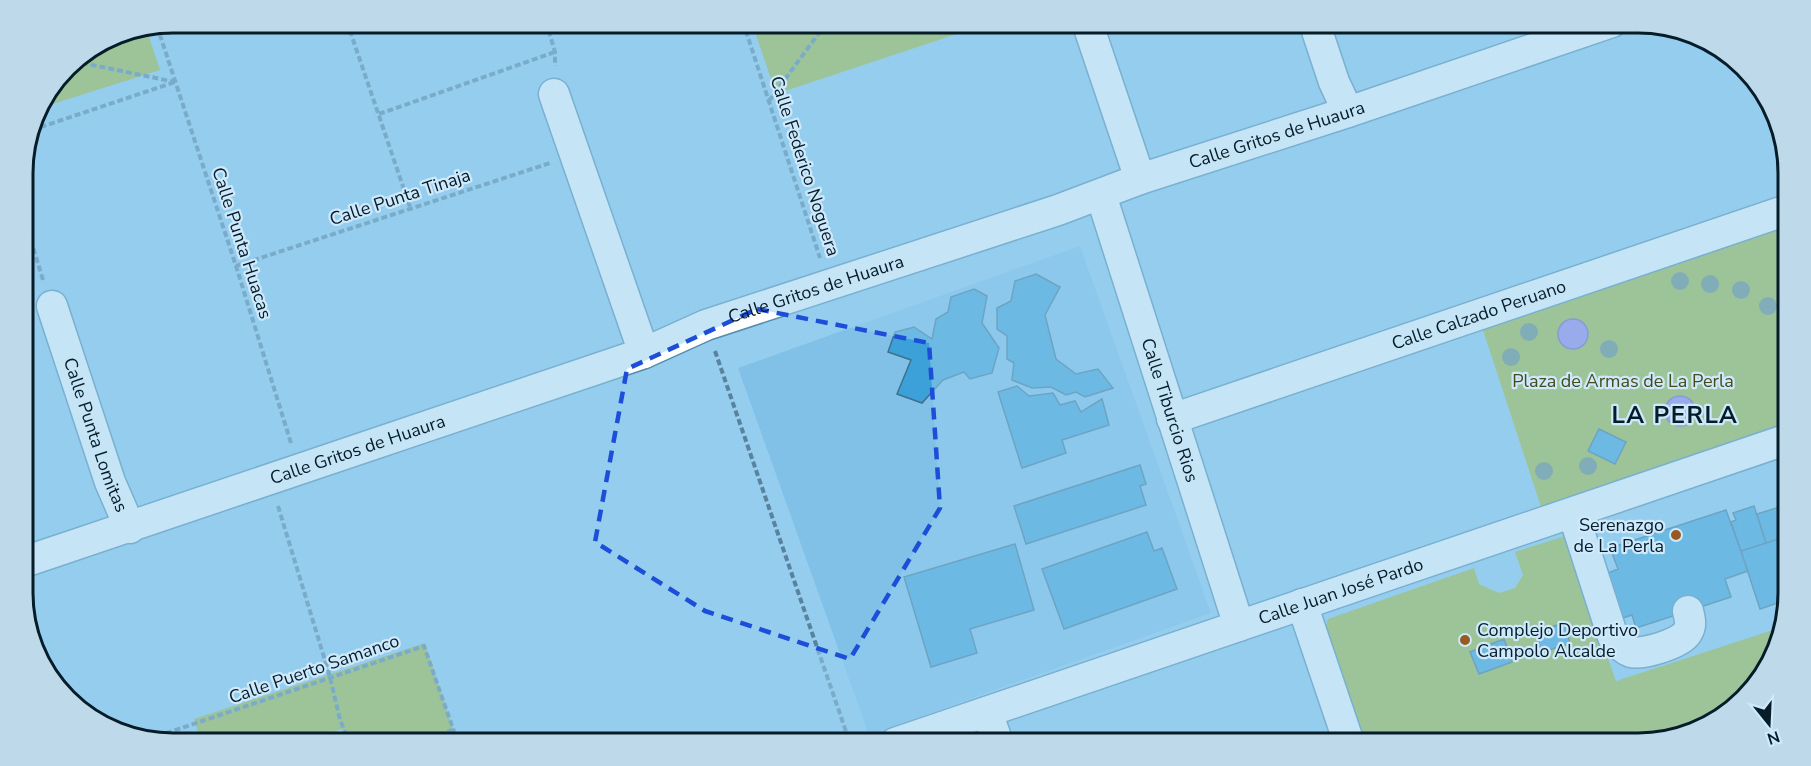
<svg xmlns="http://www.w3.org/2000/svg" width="1811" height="766" viewBox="0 0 1811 766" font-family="'Nunito Sans',sans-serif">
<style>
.built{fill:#82c1e7}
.green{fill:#a6b632}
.water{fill:#a080e9;stroke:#7262af;stroke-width:1.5}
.building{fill:#3ba1d8;stroke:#3c7190;stroke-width:1.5}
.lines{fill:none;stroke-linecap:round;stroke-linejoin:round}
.minor-casing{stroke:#578cac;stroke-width:33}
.path{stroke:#59839c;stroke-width:4;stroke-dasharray:6 3;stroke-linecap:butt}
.minor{stroke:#fff;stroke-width:30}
.tree{fill:#698679}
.marked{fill:none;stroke:#1d4ed8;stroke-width:4.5;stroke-dasharray:12 8;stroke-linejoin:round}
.poi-dot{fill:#995923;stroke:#cee9fb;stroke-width:2}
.labels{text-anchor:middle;stroke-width:4.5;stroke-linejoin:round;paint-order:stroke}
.street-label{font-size:18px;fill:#061c29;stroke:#cee9fb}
.park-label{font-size:18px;fill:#454c19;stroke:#cee9fb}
.poi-label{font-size:18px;fill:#061c29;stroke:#cee9fb;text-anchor:end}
.district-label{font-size:24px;font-weight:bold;letter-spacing:1.5px;fill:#061c29;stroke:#cee9fb}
.rim{fill:none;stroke:#061c29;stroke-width:3}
</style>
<rect width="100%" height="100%" fill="#95cdef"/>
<path class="built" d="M1080 246 1211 613 869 735 738 368Z"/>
<path class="green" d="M990 23 776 94 752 23V22Z
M146 28 160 70 37 109 74 60 116 34Z
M1784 227 1787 229 1788 426 1542 510 1482 327 1773 229Z
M1565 536 1616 681 1782 627 1777 650 1729 713 1647 743H1362L1324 631 1328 619 1474 568 1479 584 1499 593 1515 588 1523 575 1515 552Z
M425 643 455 734 427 743H347L342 729 299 743H201L194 719Z"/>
<path class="water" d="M1558 334a15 15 0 1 1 30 0a15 15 0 1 1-30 0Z
M1665 411a15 15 0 1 1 30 0a15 15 0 1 1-30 0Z"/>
<path class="building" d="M1036 274 1060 287 1045 315 1056 359 1076 374 1098 369 1113 388 1085 397 1076 392 1066 395 1051 387 1032 388 1012 380 1014 363 1007 359V336L997 329V308L1011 301 1015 281Z
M974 289 987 296 982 323 999 348 992 373 970 379 964 372 943 380 922 403 897 394 911 360 888 352 895 332 914 327 932 339 936 319 948 312 951 297Z
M1017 386 1029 396 1053 393 1060 405 1075 401 1081 412 1102 399 1109 425 1062 440 1066 453 1022 468 998 392Z
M1599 429 1626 442 1615 464 1588 451Z
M1140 465 1146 484 1140 486 1146 505 1026 544 1014 506Z
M1786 505H1788V536L1766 543 1757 514Z
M1754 506 1766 543 1741 551 1731 522 1736 520 1733 513Z
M1726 510 1748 571 1725 579 1731 597 1636 628 1632 615 1623 618 1608 573 1618 569 1610 548Z
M1147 532 1154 551 1162 548 1177 589 1064 629 1042 569Z
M1788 536 1787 600 1760 609 1741 551Z
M1015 544 1034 610 970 629 977 653 931 667 904 577Z
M1565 623 1570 644 1541 652 1536 631Z
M1504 639 1512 662 1479 674 1470 652Z"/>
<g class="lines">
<defs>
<g id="minor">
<path d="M1087 22 1140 179"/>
<path d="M1314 22 1334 82 1348 112"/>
<path d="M554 94 644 353"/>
<path id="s1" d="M1101 195 1239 626"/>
<path id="s2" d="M52 306 110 482 130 528"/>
<path id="s3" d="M1172 419 1787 210"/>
<path d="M1573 513 1613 637C1618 644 1623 649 1631 652 1642 655 1680 644 1687 633 1692 626 1690 619 1688 611"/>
<path id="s4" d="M24 562 644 353 706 325 1058 210 1140 179 1348 112 1612 22"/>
<path d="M1302 604 1349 743"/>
<path d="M987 712 998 743"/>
<path id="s5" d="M895 743 1788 439"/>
</g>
</defs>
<use href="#minor" class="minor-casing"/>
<path class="path" d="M347 22 410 207
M546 22 555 52V66
M743 22 820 258
M157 26 236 266 291 443
M73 61 175 82
M769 101 827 22
M379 114 555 52
M32 130 175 82
M23 214 43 280
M236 266 550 163
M23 336 32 334
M715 351 850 743
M278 506 330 677 340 720 350 743
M149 739 424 646 458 743
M413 743 453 730"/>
<use href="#minor" class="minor"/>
</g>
<g class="tree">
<circle cx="1680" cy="281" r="9"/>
<circle cx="1710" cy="284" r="9"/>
<circle cx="1741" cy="290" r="9"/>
<circle cx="1768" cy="306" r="9"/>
<circle cx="1529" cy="332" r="9"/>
<circle cx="1609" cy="349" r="9"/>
<circle cx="1511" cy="357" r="9"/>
<circle cx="1588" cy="466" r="9"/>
<circle cx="1544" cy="471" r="9"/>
</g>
<path d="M0 0H1811V766H0ZM757 309 929 343 940 508 850 659 705 611 595 542 627 369Z" fill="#95cdef" fill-opacity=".55" fill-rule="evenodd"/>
<path class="marked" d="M757 309 929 343 940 508 850 659 705 611 595 542 627 369Z"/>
<g class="poi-dot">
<circle cx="1676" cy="535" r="6"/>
<circle cx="1465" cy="640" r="6"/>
</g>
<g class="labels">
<g class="street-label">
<text dy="6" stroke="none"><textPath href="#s4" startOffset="1324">Calle Gritos de Huaura</textPath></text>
<text transform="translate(805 166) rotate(72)" y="6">Calle Federico Noguera</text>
<text transform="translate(400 197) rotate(-18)" y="6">Calle Punta Tinaja</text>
<text transform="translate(242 243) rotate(72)" y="6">Calle Punta Huacas</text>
<text dy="6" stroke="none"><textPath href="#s4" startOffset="838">Calle Gritos de Huaura</textPath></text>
<text dy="6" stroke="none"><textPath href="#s3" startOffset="324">Calle Calzado Peruano</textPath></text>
<text dy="6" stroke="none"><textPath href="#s1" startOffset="226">Calle Tiburcio Rios</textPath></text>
<text dy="6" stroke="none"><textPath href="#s2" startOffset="136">Calle Punta Lomitas</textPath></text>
<text dy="6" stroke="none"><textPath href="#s4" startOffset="352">Calle Gritos de Huaura</textPath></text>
<text dy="6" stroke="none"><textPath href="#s5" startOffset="471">Calle Juan José Pardo</textPath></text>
<text transform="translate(314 669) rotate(-19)" y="6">Calle Puerto Samanco</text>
</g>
<g class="park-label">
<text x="1623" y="387">Plaza de Armas de La Perla</text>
</g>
<g class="poi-label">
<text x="1664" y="531">Serenazgo<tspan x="1664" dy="21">de La Perla</tspan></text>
<text x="1477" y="636" text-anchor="start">Complejo Deportivo<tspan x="1477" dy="21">Campolo Alcalde</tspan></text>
</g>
<g class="district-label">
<text x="1675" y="423">LA PERLA</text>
</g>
</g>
<path d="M0 0H1811V766H0ZM173 33H1638A140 140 0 0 1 1778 173V593A140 140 0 0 1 1638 733H173A140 140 0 0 1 33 593V173A140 140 0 0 1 173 33Z" fill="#bed9ea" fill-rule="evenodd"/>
<path class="rim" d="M173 33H1638A140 140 0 0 1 1778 173V593A140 140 0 0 1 1638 733H173A140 140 0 0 1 33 593V173A140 140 0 0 1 173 33Z"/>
<g transform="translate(1769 724) rotate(162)" stroke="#cee9fb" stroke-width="4.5" paint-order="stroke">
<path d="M0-4.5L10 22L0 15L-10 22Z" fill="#061c29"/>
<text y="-9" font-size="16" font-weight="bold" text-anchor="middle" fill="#061c29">N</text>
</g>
</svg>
